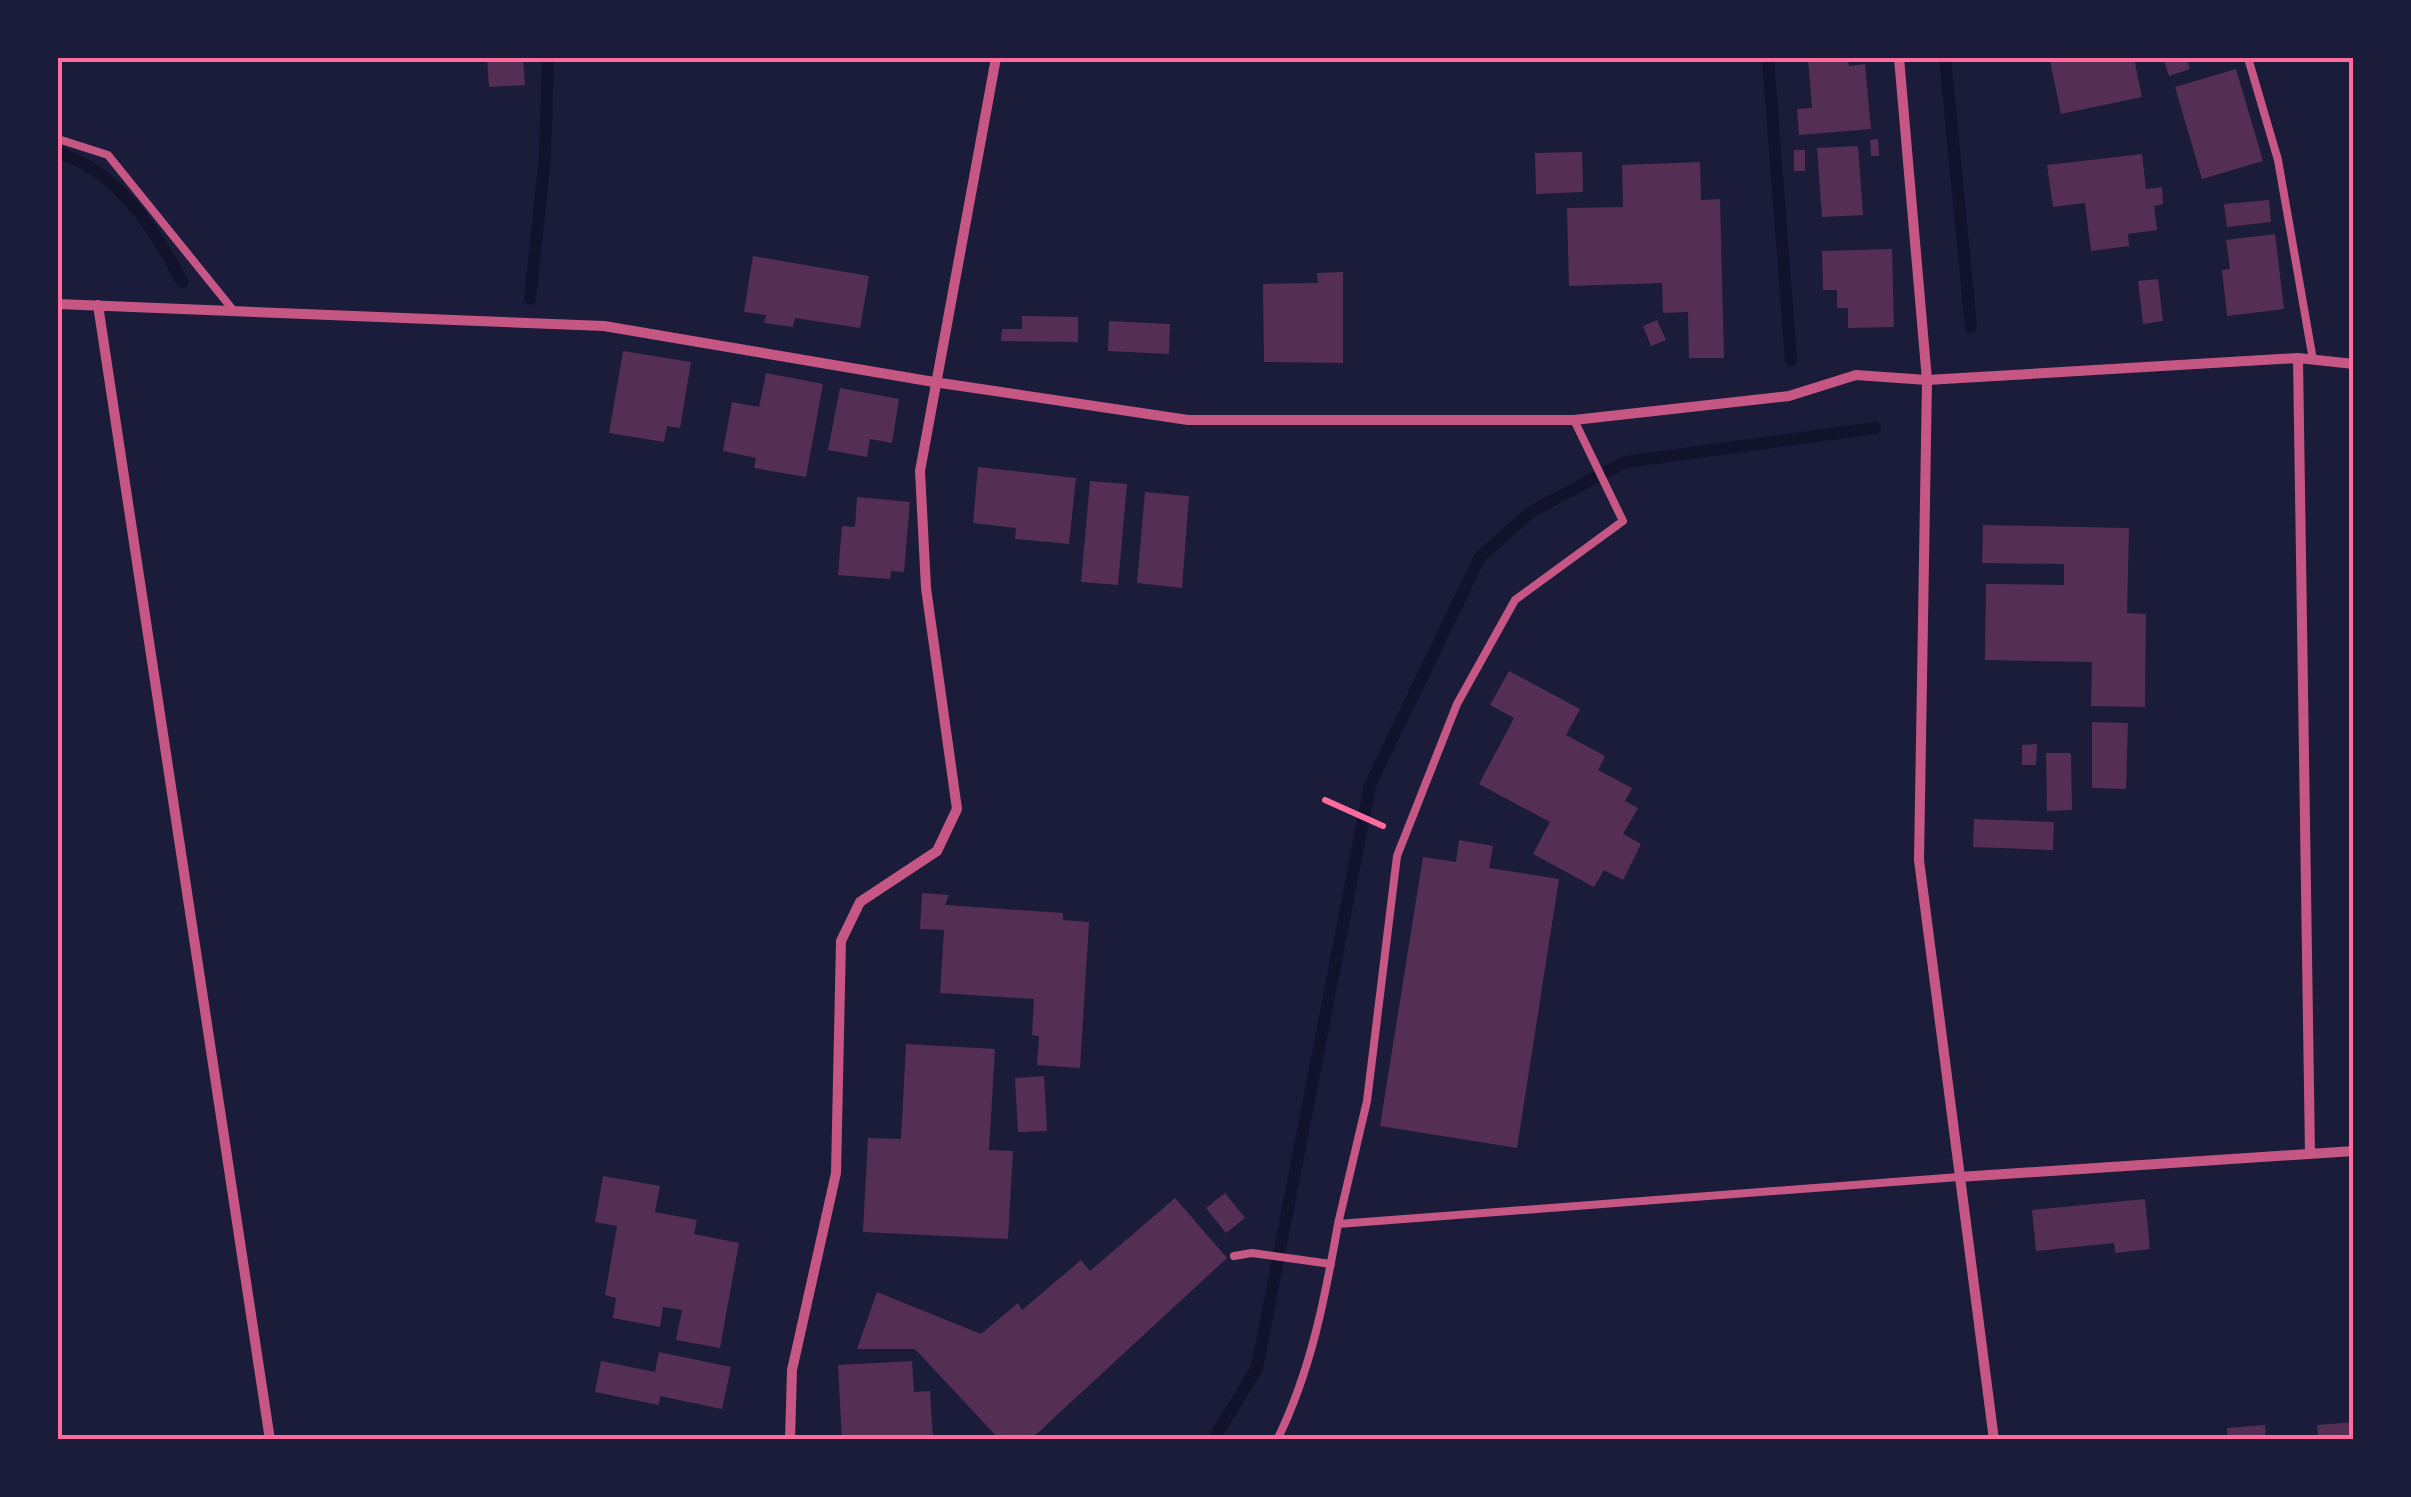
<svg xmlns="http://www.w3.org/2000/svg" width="2411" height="1497" viewBox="0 0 2411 1497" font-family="Barlow,sans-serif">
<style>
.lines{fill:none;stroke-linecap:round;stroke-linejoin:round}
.stream{stroke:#12122b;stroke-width:12}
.building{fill:#542f53}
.path{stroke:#ff6b9d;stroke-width:6}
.service{stroke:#c65784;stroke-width:8}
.minor{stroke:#c65784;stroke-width:10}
.neatline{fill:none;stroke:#ff6b9d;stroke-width:4}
</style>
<rect width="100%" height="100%" fill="#1b1b3a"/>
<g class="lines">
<path class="stream" d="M1768 58 1791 360
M1945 58 1971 327
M58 153C115 168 157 232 182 282
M530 299 545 157 548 58
M1213 1440 1257 1368 1370 785 1480 557 1532 511 1625 462 1875 428"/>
</g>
<path class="building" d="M487 58H523L525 85 489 87Z
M1808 58H1848L1849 66 1865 64 1871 129 1799 135 1797 109 1812 108Z
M2068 58H2134L2142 97 2061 114 2050 61Z
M2163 58H2186L2190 69 2169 76Z
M2236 69 2263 161 2202 179 2175 87Z
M1878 139 1879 156H1871L1870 140Z
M1858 146 1863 215 1822 217 1817 148Z
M1794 150H1805V171H1794Z
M1582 152 1583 192 1536 194 1535 153Z
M2142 154 2146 189 2162 187 2163 204 2154 206 2157 230 2128 234 2129 246 2091 251 2085 203 2053 207 2047 165Z
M1700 162 1701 200 1720 199 1724 358H1689L1688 312 1663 313 1662 283 1569 286 1567 208 1623 207 1622 165Z
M2269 200 2271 222 2227 227 2224 204Z
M2275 234 2284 309 2227 316 2222 270 2230 269 2226 240Z
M1892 249 1894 327 1848 328V308H1837V290H1823L1822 251Z
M753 256 869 276 860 328 795 318 793 327 764 323 766 315 744 312Z
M1343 272V363L1264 362 1263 284 1318 283 1317 273Z
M2158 279 2163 321 2143 324 2138 281Z
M1022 316 1078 317V342L1001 341 1002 329H1022Z
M1657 320 1666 340 1651 346 1643 326Z
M1109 321 1170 324 1169 354 1108 351Z
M623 351 691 362 680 428 667 426 664 442 609 433Z
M766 373 823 384 806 477 754 468 756 458 723 451 732 402 759 407Z
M840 388 899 399 892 443 870 439 867 457 828 450Z
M978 467 1076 478 1069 544 1015 539 1016 528 973 523Z
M1090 481 1127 484 1118 585 1081 582Z
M1145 492 1189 496 1182 588 1137 583Z
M857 497 910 502 904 572 891 571 890 579 838 575 842 526 855 527Z
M1983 525 2129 528 2127 613 2146 614 2145 707 2091 706 2092 662 1985 660 1986 584 2064 585V564L1982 563Z
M1509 671 1580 709 1566 735 1605 756 1598 770 1632 788 1625 801 1638 808 1623 834 1641 844 1623 880 1604 870 1594 887 1533 854 1550 822 1479 784 1514 718 1490 705Z
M2092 722 2128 723 2126 789 2092 788Z
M2037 744 2036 765H2022V745Z
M2046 753H2071L2072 810 2047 811Z
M1974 819 2054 822 2053 850 1973 847Z
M1459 840 1493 846 1489 868 1559 879 1517 1148 1380 1126 1423 857 1456 862Z
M922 893 949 895 945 905 1063 913V920L1089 922 1080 1068 1037 1065 1039 1036 1032 1035 1034 999 940 993 944 930 920 929Z
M906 1044 995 1049 989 1150 1013 1151 1008 1239 863 1232 868 1138 901 1139Z
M1044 1076 1047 1131 1018 1132 1015 1078Z
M603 1176 660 1186 655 1212 697 1220 694 1234 739 1243 720 1348 676 1340 682 1310 663 1307 660 1327 613 1318 616 1298 605 1295 617 1226 595 1222Z
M1225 1193 1245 1218 1226 1233 1206 1208Z
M1175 1198 1227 1258 1030 1440H1000L915 1349H857L877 1292 981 1334 1018 1303 1022 1310 1081 1260 1090 1271Z
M2145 1199 2150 1249 2115 1253 2114 1243 2036 1251 2032 1210Z
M659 1352 731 1367 722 1409 660 1396 659 1405 595 1392 601 1361 655 1372Z
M912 1361 914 1392 930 1391 933 1440H842L838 1365Z
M2354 1422V1440H2294V1437L2318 1435 2317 1425Z
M2265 1425 2266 1440H2228L2227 1428Z"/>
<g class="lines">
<path class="path" d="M1325 800 1383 826"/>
<path class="service" d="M2248 58 2278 160 2313 360
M58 139 108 155 233 310
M1574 420 1623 521 1515 600 1457 704 1397 856 1367 1101 1338 1224 1959 1177
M1234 1256 1252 1253 1331 1264
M1277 1440C1311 1371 1325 1298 1338 1224"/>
<path class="minor" d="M1899 58 1927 380 1919 860 1994 1440
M58 304 604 326 934 382 1188 420H1574L1789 396 1856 375 1927 380 2298 358 2354 364
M98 305 270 1440
M2298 358 2310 1154
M1959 1177 2354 1151
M790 1440 792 1370 836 1173 841 941 860 902 937 851 957 809 926 588 920 471 996 58"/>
</g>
<rect width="2411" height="1497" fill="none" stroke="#1b1b3a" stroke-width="120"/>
<rect x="60" y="60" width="2291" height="1377" class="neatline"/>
</svg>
